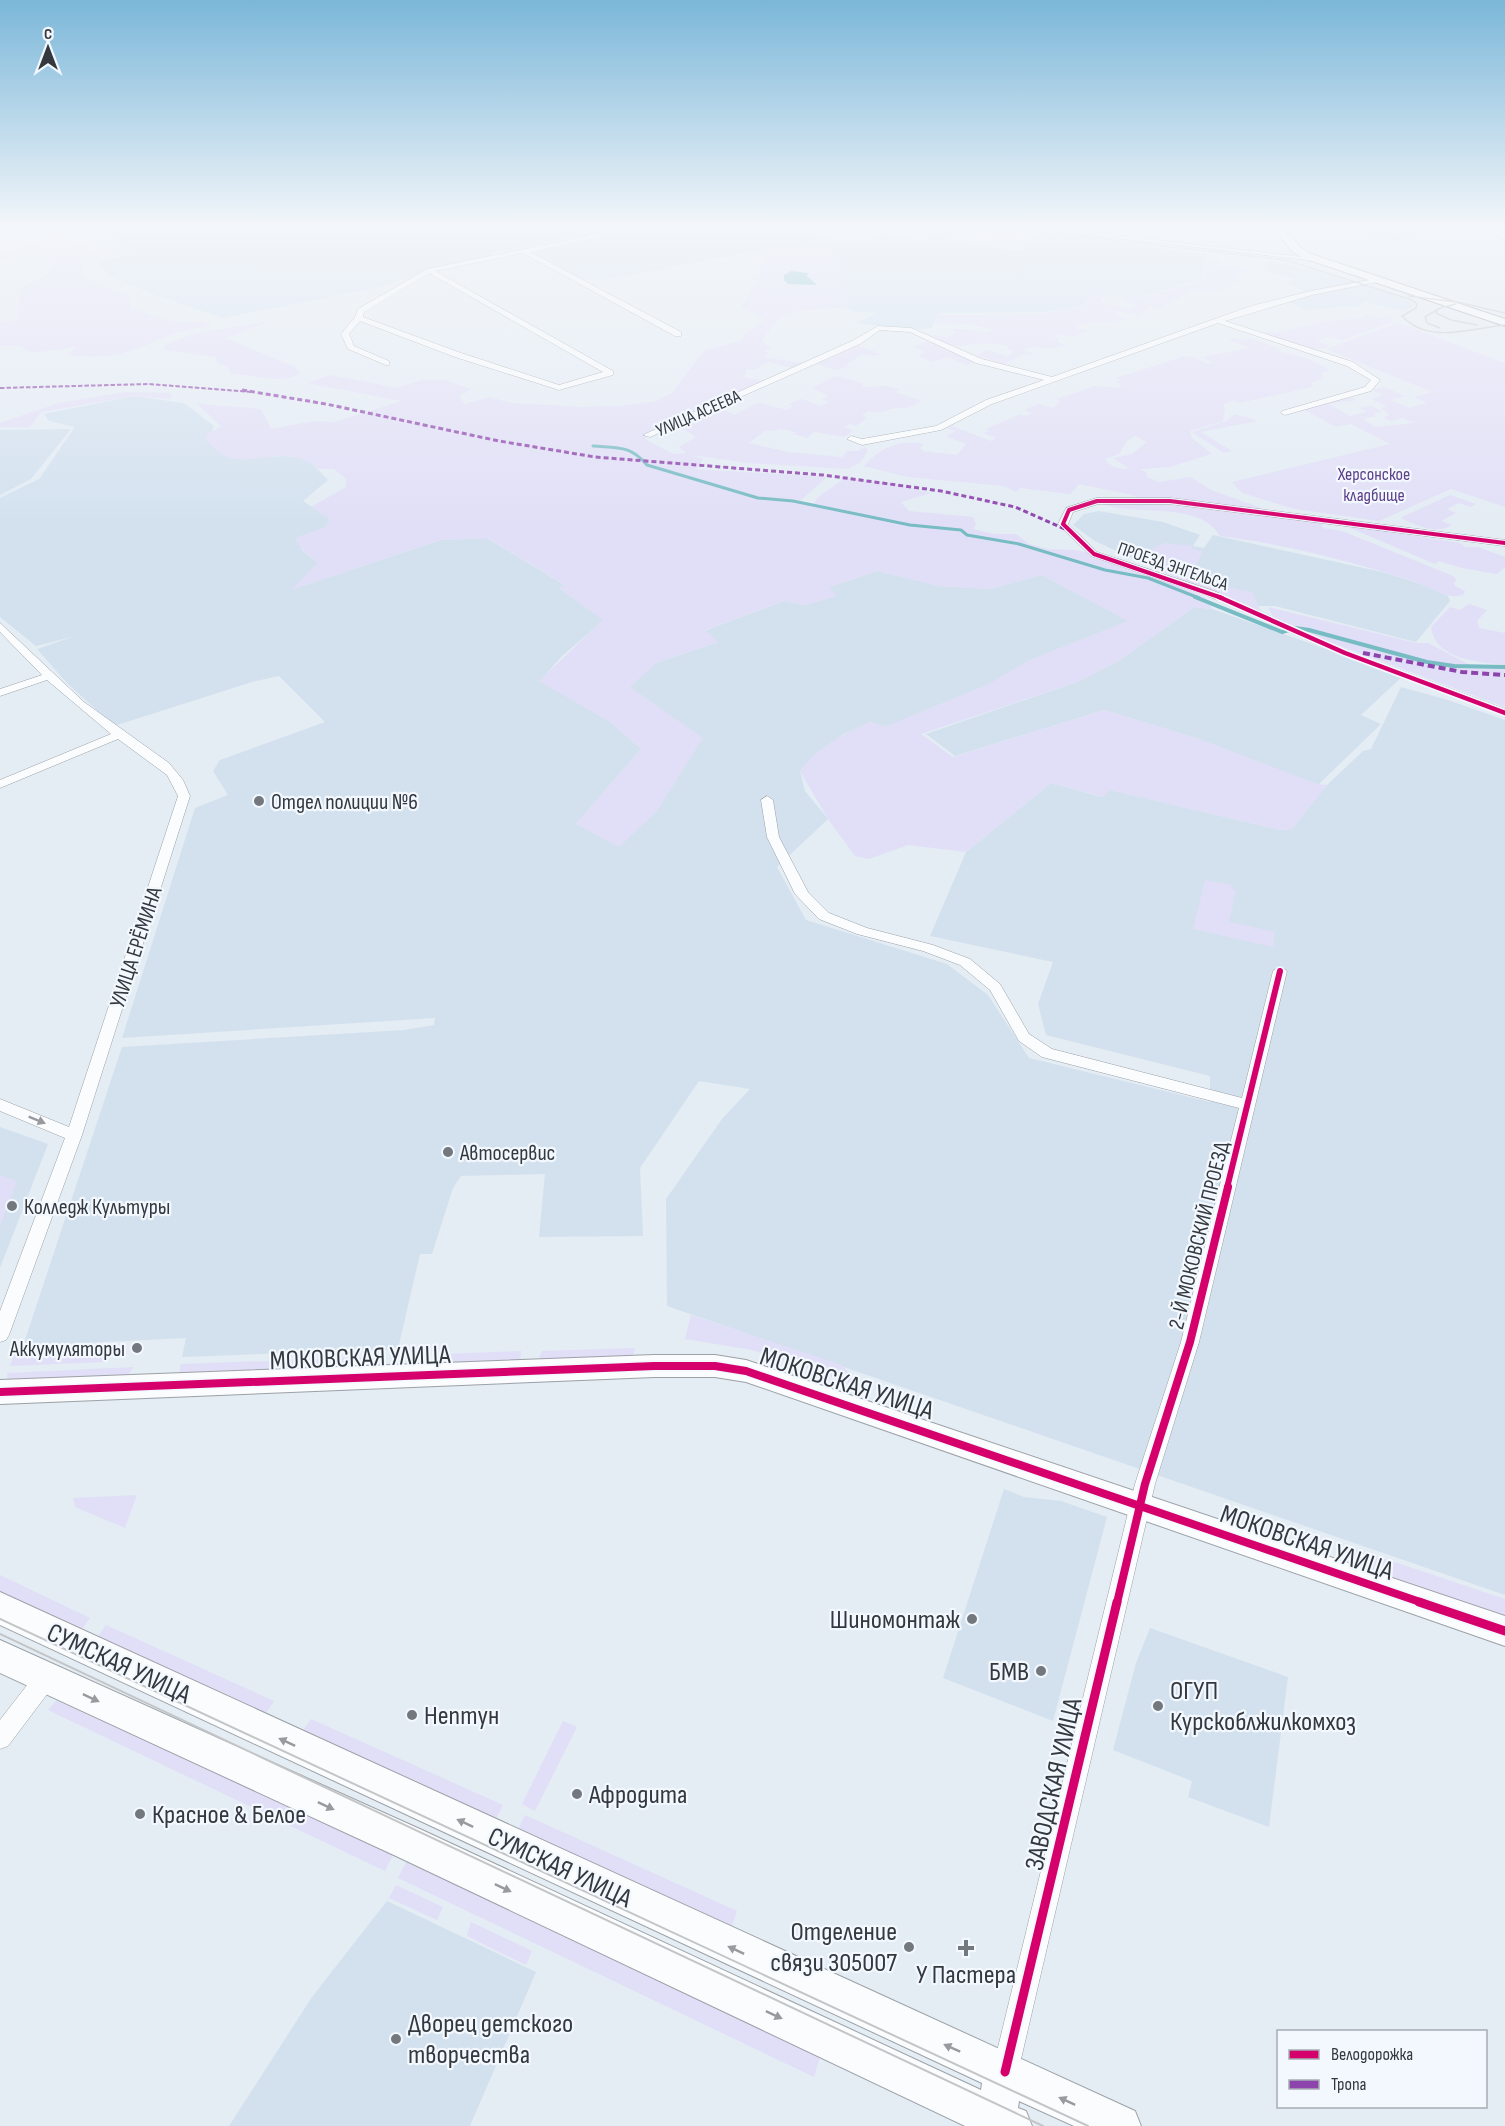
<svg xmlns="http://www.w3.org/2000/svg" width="1505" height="2126" viewBox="0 0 1505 2126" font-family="'Sofia Sans Condensed',sans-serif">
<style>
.built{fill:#d3e1ef}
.green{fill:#e1dff7;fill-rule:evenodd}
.water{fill:#77bbc3}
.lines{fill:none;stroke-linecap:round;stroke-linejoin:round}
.stream-far1{stroke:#77bbc3;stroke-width:3}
.stream{stroke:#77bbc3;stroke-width:4}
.street-casing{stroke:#9ba1a7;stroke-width:1}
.secondary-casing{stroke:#9ba1a7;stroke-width:2}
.primary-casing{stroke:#9ba1a7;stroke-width:2}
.street{fill:#fbfcfd;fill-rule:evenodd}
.secondary{fill:#fbfcfd;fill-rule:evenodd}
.primary{fill:#fbfcfd;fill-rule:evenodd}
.tram-far1{stroke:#c3c5c7;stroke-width:1.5}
.tram{stroke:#c3c5c7;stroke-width:2}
.quiet-far2{stroke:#8e44ad;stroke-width:2;stroke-dasharray:4.5 2;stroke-linecap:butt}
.quiet-far1{stroke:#8e44ad;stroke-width:3;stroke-dasharray:5 3;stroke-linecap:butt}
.quiet{stroke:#8e44ad;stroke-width:4;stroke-dasharray:7 4;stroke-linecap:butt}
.cycleway-far4-casing{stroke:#f2f8fe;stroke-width:6}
.cycleway-far3-casing{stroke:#f2f8fe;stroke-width:8}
.cycleway-far2-casing{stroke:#f2f8fe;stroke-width:10}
.cycleway-far1-casing{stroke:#f2f8fe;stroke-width:11}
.cycleway-casing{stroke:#f2f8fe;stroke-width:13}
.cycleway-far4{stroke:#d6006c;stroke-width:4}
.cycleway-far3{stroke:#d6006c;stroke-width:4.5}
.cycleway-far2{stroke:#d6006c;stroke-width:6}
.cycleway-far1{stroke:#d6006c;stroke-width:8}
.cycleway{stroke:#d6006c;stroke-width:9}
.oneway{fill:#989a9e}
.poi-dot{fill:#72787e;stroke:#f2f8fe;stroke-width:2}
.labels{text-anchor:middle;stroke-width:4.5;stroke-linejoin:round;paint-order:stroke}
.far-street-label{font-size:18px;fill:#34393f;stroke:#f2f8fe}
.far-park-label{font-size:18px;fill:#5c3f89;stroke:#f2f8fe}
.poi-label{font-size:22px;fill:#34393f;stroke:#f2f8fe;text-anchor:start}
.street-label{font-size:22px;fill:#34393f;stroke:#f2f8fe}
.near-street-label{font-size:27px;fill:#34393f;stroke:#f2f8fe}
.near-poi-label{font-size:27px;fill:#34393f;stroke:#f2f8fe;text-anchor:start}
</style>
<rect width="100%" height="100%" fill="#e4ecf4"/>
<path class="built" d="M98 227H595L605 232 490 253 493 256 436 267 381 287 223 318 155 295 108 275 97 262 132 254Z
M653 227H781L814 237 869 243 879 235 926 241 940 227H968L948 241 1021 251 1041 234 1206 254 1202 278 1137 298 1092 293 1082 306 1044 312 939 313 931 328 918 330 855 323 878 313 854 312 846 307 847 292 787 248 762 256 751 252 604 280 579 279 530 253Z
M1344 227H1414L1430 233 1395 241 1379 236 1373 237Z
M1271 261 1322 273 1400 297 1411 302 1413 307 1403 311 1366 302 1358 306 1305 310 1282 298 1304 291 1285 283 1296 279 1261 270Z
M134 396 184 403 214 426 212 432 205 437 244 458 285 456 307 458 328 480 303 501 330 519 325 528 296 538 302 550 318 563 293 589 441 540 487 538 566 586 559 588 604 620 561 657 540 681 609 721 641 749 576 824 657 811 629 687 656 663 718 642 704 631 730 621 784 601 805 605 836 596 829 587 877 571 940 586 990 589 1042 575 1129 621 1028 661 990 684 885 727 870 722 842 735 800 771 805 791 828 819 777 867 806 920 947 964 988 995 1029 1058 1210 1102V1076L1046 1035 1038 1004 1053 962 930 936 966 852 1051 783 1102 797 1110 790 1281 830 1292 829 1327 785 1363 751 1371 749 1401 687 1448 700 1505 720V1595L667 1306 666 1199 722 1119 750 1089 699 1081 640 1168 643 1236 539 1237 545 1174 461 1176 453 1188 432 1254H420L398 1349 182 1357 186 1338 23 1346 122 1047 404 1030 434 1025 435 1018 122 1038 195 808 228 795 213 771 220 760 325 722 279 676 252 682 114 726 67 683 37 649 72 637 36 646 0 617V498L39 479 75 427 49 421 44 414Z
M71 429 31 479 0 495V430Z
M1099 511 1163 522 1200 535 1193 546 1204 548 1213 535 1382 572 1431 587 1448 596 1450 601 1416 642 1275 606H1254L1226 587 1207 583 1208 580 1144 564 1095 541 1073 525 1084 514Z
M1194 607 1212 609 1403 676 1361 715 1381 724 1318 785 1196 738 1104 710 955 756 926 734 1077 682 1120 660Z
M0 1127 48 1144 0 1268Z
M1004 1489 1024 1497 1061 1501 1107 1517 1053 1721 943 1678Z
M1150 1628 1288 1677 1269 1827 1188 1797 1192 1781 1113 1750 1136 1663Z
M387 1901 536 1972 470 2126H229L312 1997Z"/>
<path class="green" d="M19 227H71L68 237 74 243 97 240 84 244 89 248 87 252 109 247 119 248 117 251 81 258V276C96 287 112 288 129 295L130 307C148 315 164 321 183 322 194 323 202 320 212 325 196 329 177 331 162 338 130 353 105 361 68 354L76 347 32 353 20 346H0V322L17 320 21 288 48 274 54 266 47 262 34 261 33 259 45 257 41 253 0 260V253L19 251 13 248H0V231L2 239 35 241 43 232Z
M967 228 1040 236 1030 244 958 234Z
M811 247 826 251 846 266V307C810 312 781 302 763 341L771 348 764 351 769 353 763 357 802 363 792 368 768 362 755 370 747 369 744 377 765 381 648 432 645 439 673 454 686 453 679 447 696 437 683 429V423C700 416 717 404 734 415L758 403 787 410 793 406 789 404 802 399 821 406 829 402 822 399 829 396 813 388 835 376 863 383V387L885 386 900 389 895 392 921 401 905 409C890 405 885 416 868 411L862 415 867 418 856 426 849 424 845 427 853 431 844 437 814 432 807 438 794 434 796 432 780 429 775 431 766 430 749 443 788 452 842 457 847 451H858L865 447 868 450 861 462 848 469 748 463 692 455 703 459 696 469 827 477 801 500 788 499 814 504 817 498 845 478 890 483 931 493 901 502 909 511 973 517 976 524 973 529 994 534H1016L1029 544 1048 549 1075 550 1120 559 1206 598 1212 609 1194 607 1120 660 1077 682 921 734 953 757 1104 710 1196 738 1318 784 1327 785 1292 829 1281 830 1110 790 1103 797 1051 783 966 852 908 845 869 859 855 856 828 819 800 771C816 748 845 733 870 722L885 727 989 684 1028 661 1128 621 1042 575 990 589 940 586 877 571 829 587 837 596 805 605 784 601 705 630 718 642 656 663 630 687 703 738 657 811 619 847 576 824 641 749 609 721 539 681 603 620 559 588 565 585 488 538 480 540 483 538 441 540 291 590 318 563 301 548 296 538 325 528 330 519 311 507 346 487V479L334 469H319C287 440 247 471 221 454 215 450 209 442 204 437L221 426 196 403C218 407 239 406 261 409L271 429 315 421 334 422 402 401 307 383 330 375 396 388 423 380H445L471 389 459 397 465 404 490 397 511 403 579 407 623 406 656 401 672 393 703 351 742 340 744 335 763 321 762 318 741 307 760 275 762 256 787 248Z
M1207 258 1220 260 1219 264 1223 265 1250 269 1234 277 1241 280 1229 285 1234 286 1221 291H1193L1158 309 1149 307 1139 316 1120 311 1113 314 1126 319C1109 324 1094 318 1076 327L1088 331 1073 337 1061 334 1054 337 1059 339 1057 342 1066 345C1051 351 1038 344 1023 350L1034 354H1024L1004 364 976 355 987 350 1007 356 1012 354V351L1007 349 1009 347C992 341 974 344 957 346 950 347 937 338 930 334L948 337 957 332 951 330 955 328 985 333 992 330 970 324 935 323 939 315 1042 314 1084 306 1093 293 1110 295 1101 299 1102 303 1129 309 1136 305 1121 301 1124 299 1120 296 1138 299 1203 279Z
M1363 315 1378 318 1392 315V322L1342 340 1330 336 1317 341 1330 346C1310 355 1282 339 1263 333L1270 331 1277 333 1325 321 1366 318Z
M270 321 226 338 295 367 299 374C280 385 253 374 231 374L229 367 217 363 216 357 164 350 165 345 193 334Z
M1398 323 1505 363V507L1451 489 1379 521 1295 509 1242 493 1232 482 1390 444 1351 424 1336 427 1303 409 1351 397 1357 400 1329 404 1350 416 1367 412 1360 408 1370 406 1382 411 1373 414 1376 416 1363 419 1375 427 1414 423 1403 418 1391 421 1384 417 1390 415 1381 408 1387 406 1371 399 1383 395 1372 390 1384 387 1405 396 1391 400 1409 408 1427 403 1414 397 1432 392 1326 349Z
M1233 338 1242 340 1250 338 1281 349 1278 351 1309 359 1330 370 1322 373 1323 379 1312 382V387L1239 403 1233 400 1223 405 1225 409 1223 421 1190 431 1192 438 1212 454 1170 467 1140 469 1146 472 1147 477 1159 482 1191 477 1211 490 1278 514 1138 498 1132 495 1079 484 1070 494 1020 488 1016 492 1004 486 908 477 864 466C881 447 900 439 923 444L920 448 923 451 957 455 966 444 946 436 956 431 947 428 952 426 991 441 996 438 983 433 990 431 986 429 1020 414 1027 416 1032 413 1025 410 1038 404 1053 408 1060 401 1057 399 1095 386 1117 388 1122 385 1117 383 1121 380 1116 378 1185 356 1197 358 1207 364 1212 363 1203 357 1248 348 1228 339ZM1135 436 1147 442 1132 454 1113 458 1130 469C1120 469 1110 468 1105 459L1119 454 1127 441Z
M930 340 976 362 966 365 948 357 933 362 918 356 925 352 913 347Z
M858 346 882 354 872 356 863 354 847 364 849 366 835 370 817 364Z
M126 392 171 393V399L134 396 41 412 30 427H0V423L59 403Z
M1235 414 1258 421 1201 432 1232 451 1224 453 1192 432 1226 421Z
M1450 495 1476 504 1471 507 1459 503 1447 509 1456 513 1441 521 1452 525C1435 535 1417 525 1400 518Z
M1110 503 1178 505 1319 522 1323 528 1342 531 1453 576 1457 580 1454 583 1455 586 1465 591 1464 594C1450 602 1428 586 1413 581 1351 561 1284 544 1220 536 1200 500 1135 517 1103 504Z
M1353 526 1460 543 1465 547H1478L1505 557V567L1497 574 1462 568 1439 561 1435 564 1350 528Z
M1165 543 1192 546V549L1203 551 1190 576 1209 580 1208 583 1252 592 1262 614 1154 568 1147 561C1149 549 1155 547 1165 543Z
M1469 604 1487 610 1477 621 1479 628 1505 633V665C1479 662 1435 660 1431 627L1450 607 1460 610Z
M1268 607 1416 643H1428L1472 666 1505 667V707L1276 622Z
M1205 880 1232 885 1231 889 1236 890 1229 922 1275 932 1273 947 1193 929Z
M0 1175 17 1181 0 1226Z
M691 1315 842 1365 859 1386 752 1350 685 1339Z
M635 1348 632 1360 537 1363 542 1351Z
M107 1351 104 1362 10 1366 14 1355Z
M521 1351 520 1365 441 1368 439 1354Z
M378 1357 381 1366 179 1374 181 1364Z
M134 1367 126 1377 8 1383 7 1373Z
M137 1495 125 1528 75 1507 73 1498Z
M1344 1545 1505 1599V1620L1347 1564Z
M0 1575 90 1618 76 1637 0 1602Z
M106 1625 274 1701 261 1721 92 1644Z
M66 1690 398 1845 385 1871 48 1710Z
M311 1719 503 1805 492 1827 297 1739Z
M563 1721 577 1727 535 1811 522 1804Z
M525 1815 737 1911 728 1938 514 1838Z
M412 1851 823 2046 814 2077 398 1878Z
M396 1885 443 1907 437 1920 389 1898Z
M471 1922 532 1951 526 1965 467 1936Z"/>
<path class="water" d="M791 271 808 273 807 276 817 285 788 284 784 280V275Z"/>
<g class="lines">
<path class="stream-far1" d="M593 446C618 448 630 445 647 465L758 498 793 501 910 525 961 530 967 535 1019 544 1105 570 1148 578 1199 598"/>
<path class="stream" d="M1195 597 1282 632 1295 628 1309 630 1427 662 1454 666 1505 667"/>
<defs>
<path id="street" d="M632 227H647L530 252 681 332V336H675L523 253 435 271 613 371V375L559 390 455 357 360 321 349 334 354 346 389 361V365H386L348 349 341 334 355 317 358 309 427 269ZM429 273 603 372 559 385 461 353 363 317 364 312Z
M1019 227H1044L1320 259 1317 261Z
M1380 278 1382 281 1312 295 1225 321 1353 362 1380 380 1371 391 1285 415 1281 413 1282 411 1365 387 1371 380 1347 366 1218 323 992 404 941 430 862 445 847 439 851 436 862 439 936 426 986 400 1044 380 976 363 910 332 880 330 860 344 650 437 643 435 854 340 878 326 911 328 982 359 1052 377 1251 306 1311 291Z
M1097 498H1170L1505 540V546L1170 504H1098L1073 512 1068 524 1097 552 1214 591 1349 651 1505 709V716L1341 655 1206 595 1091 556 1058 524 1066 508Z
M0 623 84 702 169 763 183 780 190 796 82 1135 9 1335 6 1340 0 1342V1311L65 1138 0 1111V1099L69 1127 178 796 167 775 118 739 0 788V780L111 734 47 680 0 696V689L42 675 0 632Z
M767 796 773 800 779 837 808 892 829 913 867 928 933 945 970 959 1000 984 1029 1034 1052 1049 1242 1098 1273 971 1280 966 1287 971 1199 1342 1155 1484 1018 2072 1014 2081 1005 2085 996 2081 992 2072 1135 1484 1181 1342 1239 1108 1042 1057 1019 1041 990 990 960 965 923 951 857 934 819 919 795 894 767 837 761 800Z
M46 1667 54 1671 57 1678 54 1685 8 1746 0 1749V1720L38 1671Z"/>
<path id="secondary" d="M1272 227H1282L1301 248 1311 254 1505 319V326L1303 258 1293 252Z
M654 1355H715L746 1360 1505 1616V1646L746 1382 715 1377H654L0 1404V1380Z"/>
<path id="primary" d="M1476 227H1493L1505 232V238Z
M0 1592 1135 2111 1141 2126H1074L1019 2101 1018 2108 1026 2111 1032 2126H965L396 1856 0 1673V1640L422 1830 981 2090 982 2083 0 1625Z"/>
</defs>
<use href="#street" class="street-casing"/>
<use href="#secondary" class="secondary-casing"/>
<use href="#primary" class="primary-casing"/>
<use href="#street" class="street"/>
<use href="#secondary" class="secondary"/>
<use href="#primary" class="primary"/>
<path class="tram-far1" d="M996 227 1286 260 1412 300 1417 304 1416 308 1402 316C1429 345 1471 328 1505 325
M1408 296 1457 302 1505 313
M1438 309 1436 313 1451 320 1477 325
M1440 328 1427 323 1425 317 1440 308 1456 304"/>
<path class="tram" d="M0 1619 1088 2126
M0 1634 1043 2126"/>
<path class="quiet-far2" d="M0 388 149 384 252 392"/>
<path class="quiet-far1" d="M242 390 326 404 499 441 595 457 823 475 941 491 1015 507 1067 530"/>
<path class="quiet" d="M1363 653 1462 672 1505 675"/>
<defs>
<path id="cycleway-far4" d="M1222 598 1094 554 1063 524 1069 510 1097 501H1170L1505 543"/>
<path id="cycleway-far3" d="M1219 597 1345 653 1505 713"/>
<path id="cycleway-far2" d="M1227 1188 1280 971"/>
<path id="cycleway-far1" d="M0 1392 654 1366H715L746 1371 1423 1603
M1117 1603 1145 1484 1190 1342 1228 1187"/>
<path id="cycleway" d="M1419 1602 1505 1631
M1005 2072 1117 1602"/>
</defs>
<use href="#cycleway-far4" class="cycleway-far4-casing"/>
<use href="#cycleway-far3" class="cycleway-far3-casing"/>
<use href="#cycleway-far2" class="cycleway-far2-casing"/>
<use href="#cycleway-far1" class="cycleway-far1-casing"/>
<use href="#cycleway" class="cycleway-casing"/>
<use href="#cycleway-far4" class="cycleway-far4"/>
<use href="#cycleway-far3" class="cycleway-far3"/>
<use href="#cycleway-far2" class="cycleway-far2"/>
<use href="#cycleway-far1" class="cycleway-far1"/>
<use href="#cycleway" class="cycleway"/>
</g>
<defs><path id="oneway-solid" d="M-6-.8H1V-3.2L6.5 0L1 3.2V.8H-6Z" transform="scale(1.5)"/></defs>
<g class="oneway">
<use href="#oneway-solid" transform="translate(37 1120) rotate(22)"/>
<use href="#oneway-solid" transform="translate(91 1698) rotate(25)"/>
<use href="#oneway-solid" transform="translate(287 1742) rotate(-155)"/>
<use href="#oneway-solid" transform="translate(326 1806) rotate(25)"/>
<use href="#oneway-solid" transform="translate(465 1823) rotate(-155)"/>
<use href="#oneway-solid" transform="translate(503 1888) rotate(25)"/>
<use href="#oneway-solid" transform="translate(736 1950) rotate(-155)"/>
<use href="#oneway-solid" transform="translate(774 2015) rotate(25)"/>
<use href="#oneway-solid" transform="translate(952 2048) rotate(-156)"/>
<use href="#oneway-solid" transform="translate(1067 2101) rotate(-155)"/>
</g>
<linearGradient id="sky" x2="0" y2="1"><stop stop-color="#7bb7d9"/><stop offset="0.43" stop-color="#f3f6fa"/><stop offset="1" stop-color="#f3f6fa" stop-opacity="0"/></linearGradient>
<rect width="1505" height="525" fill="url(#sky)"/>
<g class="poi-dot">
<circle cx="259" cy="801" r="6"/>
<circle cx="448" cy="1152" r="6"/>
<circle cx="12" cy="1206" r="6"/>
<circle cx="137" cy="1348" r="6"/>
<circle cx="972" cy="1619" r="6"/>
<circle cx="1041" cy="1671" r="6"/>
<circle cx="1158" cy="1706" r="6"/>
<circle cx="412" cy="1715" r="6"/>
<circle cx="577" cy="1794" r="6"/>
<circle cx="140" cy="1814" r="6"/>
<circle cx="909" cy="1947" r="6"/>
<path d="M963 1939h6v6h6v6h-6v6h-6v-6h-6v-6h6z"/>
<circle cx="396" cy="2039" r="6"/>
</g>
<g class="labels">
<g class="far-street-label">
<text transform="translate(698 413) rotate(-24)" y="6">УЛИЦА АСЕЕВА</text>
<text transform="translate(1173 566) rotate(19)" y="6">ПРОЕЗД ЭНГЕЛЬСА</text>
</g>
<g class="far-park-label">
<text x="1374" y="480">Херсонское<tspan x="1374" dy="21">кладбище</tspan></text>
</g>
<g class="poi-label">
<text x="271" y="809">Отдел полиции №6</text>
<text x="460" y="1160">Автосервис</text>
<text x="24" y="1214">Колледж Культуры</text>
<text x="125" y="1356" text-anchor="end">Аккумуляторы</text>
</g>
<g class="street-label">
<text transform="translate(135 947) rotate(-72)" y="8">УЛИЦА ЕРЁМИНА</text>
<text transform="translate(1198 1235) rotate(-76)" y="8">2-Й МОКОВСКИЙ ПРОЕЗД</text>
</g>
<g class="near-street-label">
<text transform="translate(360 1357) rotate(-2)" y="9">МОКОВСКАЯ УЛИЦА</text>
<text transform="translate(847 1383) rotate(18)" y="9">МОКОВСКАЯ УЛИЦА</text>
<text transform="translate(1307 1542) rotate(19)" y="9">МОКОВСКАЯ УЛИЦА</text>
<text transform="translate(119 1663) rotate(25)" y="9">СУМСКАЯ УЛИЦА</text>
<text transform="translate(1053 1784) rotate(-77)" y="9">ЗАВОДСКАЯ УЛИЦА</text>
<text transform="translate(560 1867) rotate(25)" y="9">СУМСКАЯ УЛИЦА</text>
</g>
<g class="near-poi-label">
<text x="960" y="1628" text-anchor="end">Шиномонтаж</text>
<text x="1029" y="1680" text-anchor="end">БМВ</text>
<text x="1170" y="1699">ОГУП<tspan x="1170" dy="31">Курскоблжилкомхоз</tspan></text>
<text x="424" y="1724">Нептун</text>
<text x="589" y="1803">Афродита</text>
<text x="152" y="1823">Красное &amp; Белое</text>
<text x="897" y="1940" text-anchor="end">Отделение<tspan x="897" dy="31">связи 305007</tspan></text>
<text x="966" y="1983" text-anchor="middle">У Пастера</text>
<text x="408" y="2032">Дворец детского<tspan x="408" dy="31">творчества</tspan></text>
</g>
</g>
<rect x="1277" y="2030" width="210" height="78" fill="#f2f8fe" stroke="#a6acb2" stroke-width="1.5"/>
<rect x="1289" y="2050" width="30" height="9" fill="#d6006c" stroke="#a6acb2" stroke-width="1.5"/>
<text x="1331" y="2060" font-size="18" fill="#34393f">Велодорожка</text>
<rect x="1289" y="2080" width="30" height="9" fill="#8e44ad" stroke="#a6acb2" stroke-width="1.5"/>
<text x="1331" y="2090" font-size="18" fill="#34393f">Тропа</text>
<g transform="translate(48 48)" stroke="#f2f8fe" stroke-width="4.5" paint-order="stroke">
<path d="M0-4.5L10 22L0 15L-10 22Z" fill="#34393f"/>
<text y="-9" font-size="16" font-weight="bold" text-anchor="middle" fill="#34393f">С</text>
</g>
</svg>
